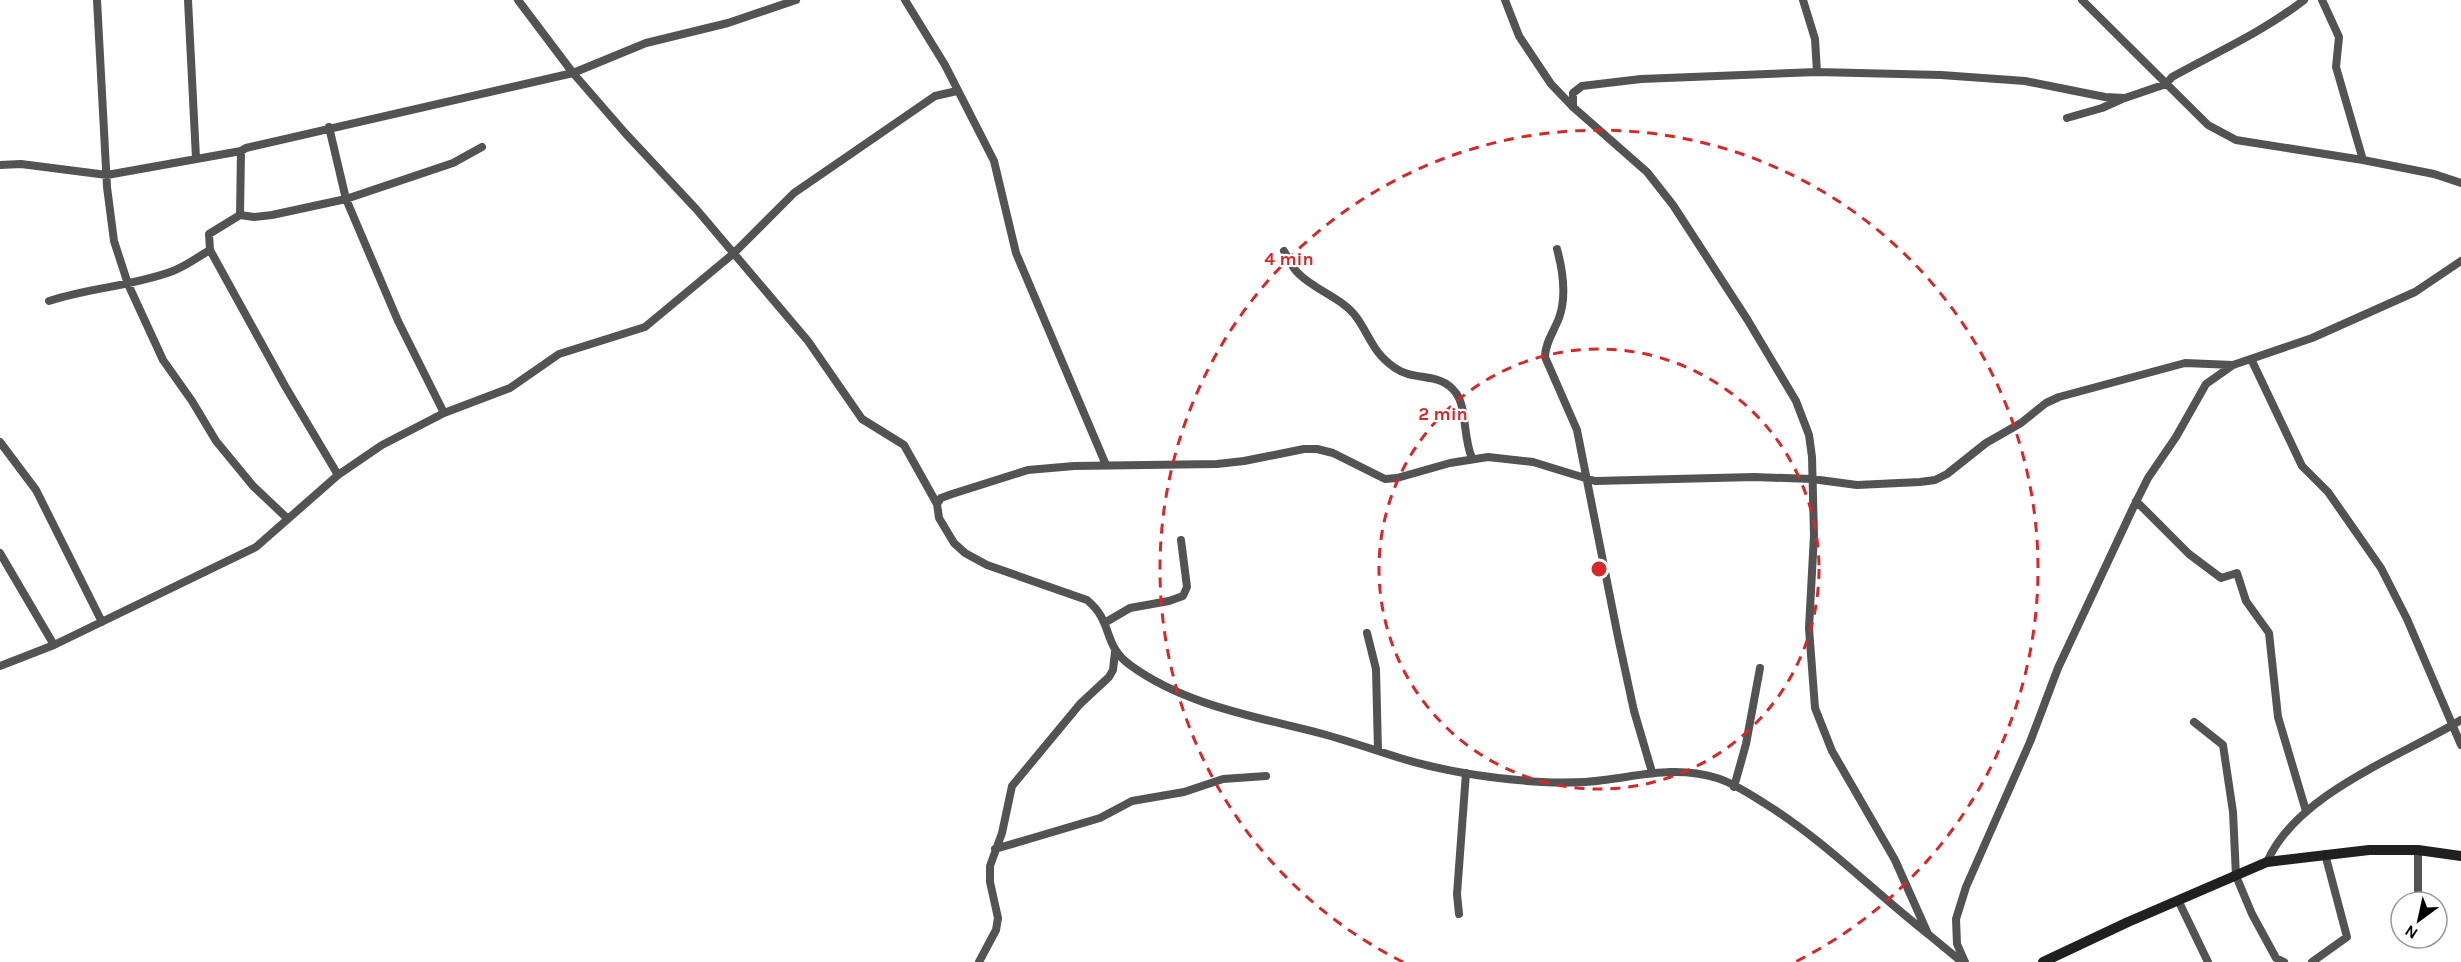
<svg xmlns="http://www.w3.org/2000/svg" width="2461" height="962" viewBox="0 0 2461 962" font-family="Karla,sans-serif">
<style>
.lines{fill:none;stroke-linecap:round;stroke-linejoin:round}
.street{stroke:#535353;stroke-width:8}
.secondary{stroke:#202020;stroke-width:10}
.ring{fill:none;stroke:#d62828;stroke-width:3;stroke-dasharray:10 8}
.centre{fill:#d62828;stroke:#fff;stroke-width:3}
.ring-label{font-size:18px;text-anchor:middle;font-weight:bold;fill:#d62828;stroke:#fff;stroke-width:4.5;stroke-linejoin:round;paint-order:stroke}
</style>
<rect width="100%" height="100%" fill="#fff"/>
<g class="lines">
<path class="street" d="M97 0 107 187 114 241 128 284 163 360 192 401 216 441 253 486 288 519
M188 0 196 158
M518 0 573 73 626 134 697 210 808 341 862 419 904 445 937 504 939 518 954 543 965 553 987 565 1087 600C1114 622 1102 645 1130 665 1186 706 1258 717 1323 734 1349 741 1374 750 1400 758 1446 772 1494 779 1542 782 1563 783 1583 783 1604 780 1644 775 1677 766 1717 778 1733 783 1750 794 1764 803 1824 840 1873 891 1928 934
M905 0 945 65 994 161 1016 253 1106 465
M1505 0 1519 36 1551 84 1573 107 1647 172 1673 205 1747 319 1796 401 1809 435 1812 457 1814 535 1809 628 1815 708 1832 751 1895 860 1928 934 1962 962
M1803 0 1815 39 1817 72
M2082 0 2208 125 2236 140 2363 160 2434 174 2461 183
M2322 0 2339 37 2336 67 2363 160
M1573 107V93L1582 86 1641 79 1817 72 1941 75 2025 81 2105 97 2125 98 2166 84 2172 77C2217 52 2263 32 2304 0
M2067 118 2102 108 2122 99
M329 127 346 199 398 321 444 413
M0 165 21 164 107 175 241 151 246 148 573 73 646 43 728 23 796 0
M240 215 241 151
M1557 249C1563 271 1567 296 1559 318 1554 331 1545 343 1545 357L1577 430 1618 637 1634 711 1652 772
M210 250 285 386 338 475
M1284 251C1289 259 1292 268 1299 274 1316 291 1343 298 1357 318 1371 338 1373 353 1395 368 1415 382 1440 371 1456 393 1467 408 1463 438 1472 458
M49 301C89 288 133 286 173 271 186 266 198 257 210 250L209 234 240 215 254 217 272 215 346 199 453 163 482 147
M2252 361 2302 466 2328 492 2381 568 2407 619 2461 745
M0 442 36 490 102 622
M2136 501 2189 554 2221 578 2237 573 2246 601 2269 633 2278 717 2306 811
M937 504 941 498 952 494 1028 470 1074 466 1217 464 1244 461 1304 449H1317L1333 453 1385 479 1397 478 1450 463 1488 457 1533 462 1595 481 1754 477 1812 479 1857 485 1920 482 1935 480 1947 474 1986 443 2021 423 2046 403 2059 397 2185 363 2233 365
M0 553 54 645
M1106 622 1130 608 1169 601 1183 596 1187 587 1181 540
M1367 633 1376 669 1378 751
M0 666 54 645 256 547 338 475 382 445 444 413 510 388 559 354 645 327 733 254 794 193 935 96 957 91
M2194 722 2223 745 2233 812 2236 876 2252 914 2276 958 2284 962
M1734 787 1746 744 1760 668
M995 849 1100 818 1132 801 1184 792 1223 779 1266 776
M2418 850V902
M2267 862C2297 793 2400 757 2461 720
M2178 900 2208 962
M1459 914 1457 894 1466 773
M979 962 996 930 998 918 990 882V866L1002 833 1012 786 1080 704 1109 677 1113 670 1115 652
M1965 962 1957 944 1956 919 1966 887 2030 742 2058 668 2133 508 2148 478 2176 437 2206 384 2233 365 2312 338 2415 292 2461 261
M2312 962 2347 937 2325 854"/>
<path class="secondary" d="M2043 962 2128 922 2267 862 2369 850H2418L2461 856"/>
</g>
<g class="ring">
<circle cx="1599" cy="569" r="220"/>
<path d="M1403 962A439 439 0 1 1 1795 962"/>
</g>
<circle cx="1599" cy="569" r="9" class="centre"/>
<g class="ring-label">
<text x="1289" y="265">4 min</text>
<text x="1443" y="420">2 min</text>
</g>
<g transform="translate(2419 920) rotate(213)"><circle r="28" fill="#ffffff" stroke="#999999" stroke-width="1.5"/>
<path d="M0-4.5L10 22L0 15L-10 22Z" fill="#000000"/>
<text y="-9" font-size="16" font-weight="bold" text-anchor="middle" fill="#000000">N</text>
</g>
</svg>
